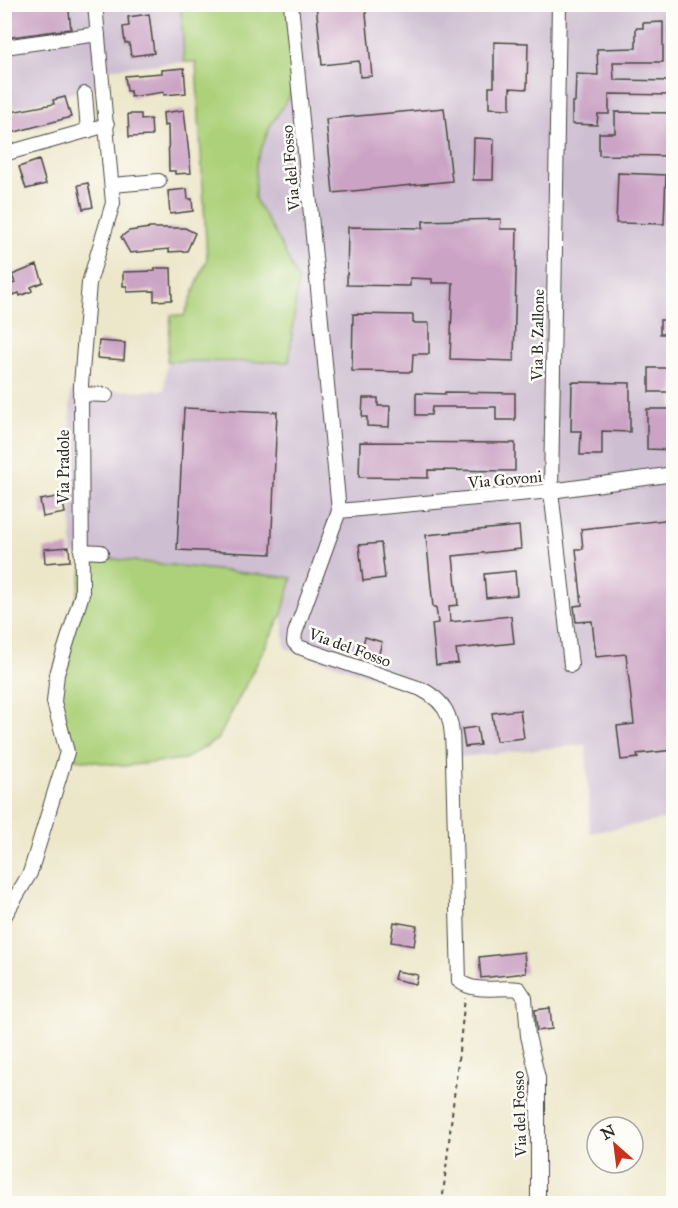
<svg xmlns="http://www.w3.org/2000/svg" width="678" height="1208" viewBox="0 0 678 1208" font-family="'IM FELL Great Primer',serif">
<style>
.industrial{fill:#cebed1}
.green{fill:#add17a;stroke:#6c7e52;stroke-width:1.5}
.building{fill:#cba3c4}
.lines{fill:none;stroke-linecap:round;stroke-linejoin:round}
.minor-casing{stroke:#484743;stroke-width:16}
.path{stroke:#484743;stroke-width:2;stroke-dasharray:4.5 4.5;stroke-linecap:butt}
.minor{stroke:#fff;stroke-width:14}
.labels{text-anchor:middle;stroke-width:5;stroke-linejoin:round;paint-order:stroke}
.street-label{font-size:16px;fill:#2b2b2b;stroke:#fdfcf7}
</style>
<rect width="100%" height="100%" fill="#fdfcf7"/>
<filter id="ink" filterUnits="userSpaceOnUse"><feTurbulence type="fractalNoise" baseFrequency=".0167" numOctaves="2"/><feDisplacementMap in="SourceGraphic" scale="12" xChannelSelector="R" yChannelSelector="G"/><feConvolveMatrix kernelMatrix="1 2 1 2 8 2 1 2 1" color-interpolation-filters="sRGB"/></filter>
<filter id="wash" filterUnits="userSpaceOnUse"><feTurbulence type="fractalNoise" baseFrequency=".008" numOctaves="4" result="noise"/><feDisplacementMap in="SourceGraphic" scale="24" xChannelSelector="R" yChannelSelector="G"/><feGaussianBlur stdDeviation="1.35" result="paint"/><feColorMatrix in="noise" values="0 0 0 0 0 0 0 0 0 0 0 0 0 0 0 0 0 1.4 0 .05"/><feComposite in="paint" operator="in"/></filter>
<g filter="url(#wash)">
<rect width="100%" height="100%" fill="#ede7ca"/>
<path class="industrial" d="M5 5H181L184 62 104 69 101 85 5 111Z
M287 5H673V818L590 833 586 745 457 757 447 722 412 690 285 648 282 614 292 578 72 554 70 391 164 390 167 361 289 362 298 281 279 240 255 199 256 163 270 126 296 86Z"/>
<path class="green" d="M181 5H287L296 86 270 126 256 163 255 199 279 240 298 281 289 362 167 361 171 315 184 316 207 259 196 62H184Z
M85 556 292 578 282 614 218 739 185 759 123 766 70 758 60 703 62 674Z"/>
<g id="blocks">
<path class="building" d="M4 4H68L71 29 4 38Z
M316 4H365L372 76 360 77 359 61 322 65Z
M149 14 154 53 131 56 129 43H125L123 27 129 26 128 17Z
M663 22V62H613L614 80 674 81V95L609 94V114H598L597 125 572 124V102H575L576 74 598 75 597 49 636 48V28H643V23Z
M494 42 528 43 527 89 510 88V109L489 108V87H494Z
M184 68 186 93 164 95V92L131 97 130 91H127L125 76 162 73V70Z
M65 97 71 117 4 135V117L12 115 11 112 54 104 53 100Z
M444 108 452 181 333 193 326 119Z
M184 110 191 173 175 174V171H169L168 125 164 126 163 113Z
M615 112 674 113V156L599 155V133H615Z
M128 114H141V120L151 119 152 136 129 137Z
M474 138 494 139 493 180H473Z
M39 160 46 184 26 189 19 167Z
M618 173 666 175 664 224 616 223Z
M88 183 93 207 83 209 78 185Z
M187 189 188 199H192L193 211 170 214 168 191Z
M501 219 500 229H517L514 361 450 359 453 283H432V279L410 278V286L347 285 348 227 423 228V221Z
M150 228H185L195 233 187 251 169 252V249L130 253 121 237 129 231Z
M37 265 43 282 31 287 32 291 20 296 19 293 13 295 9 285 15 283 12 275Z
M155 268H171L172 300 154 301V291L127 292V286H123V272L155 271Z
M353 314 413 315V323H429V354H413L412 372 352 371Z
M660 320H674V334H660Z
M99 341 125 343 124 360 97 358Z
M649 368H674V392H649Z
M572 382 630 383V432L602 431V455H580L581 431H571Z
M445 392 515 393V420H496V407H432L431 415H416V393L445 394Z
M363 398H378V406H390L389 427 367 426V417H362Z
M184 408 277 412 271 554 177 550Z
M647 409H674V450L647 449Z
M360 442 515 443V471L428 470V478L359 477Z
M62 496 65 513 43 517 40 500Z
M674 519V750L637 754 638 758 621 760 617 726 634 724 626 654 596 657 592 621 576 622 574 606 582 605 576 549H583L581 529Z
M519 526 521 549 453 556 458 605 449 606 450 622 511 616 514 643 456 649 458 663 436 665 432 624 438 623 436 607H433L426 535Z
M381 543 385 578 363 581 359 545Z
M69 547 70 561 45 563 44 549Z
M515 571 517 595 486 598 484 574Z
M365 637 382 642 378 657 361 652Z
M520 710 524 738 496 741 492 713Z
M477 727 480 745 465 747 462 729Z
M394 922 417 926 414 946 391 942Z
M524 952 526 973 481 978 479 957Z
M396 971 418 975 416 984 394 979Z
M550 1008 552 1029 537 1031 535 1010Z"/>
</g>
</g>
<g filter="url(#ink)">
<use href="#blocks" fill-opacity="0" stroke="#484743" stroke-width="1.5"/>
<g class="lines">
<defs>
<path id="minor" d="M291 4 339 511 295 633 294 642 299 647 421 689C455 706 452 729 453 762L459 981C476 994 499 986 519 989L525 998 528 1036 538 1078V1204
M559 4 551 491 571 665
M4 47 98 34
M85 94 88 131
M4 154 107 125
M112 185 159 181
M80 394 106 395
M339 511 551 491 674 474
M81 551 101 552
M4 917 30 873 67 752 54 702 57 674 82 594 81 385 89 283 113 203 95 4"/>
</defs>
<use href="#minor" class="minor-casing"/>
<path class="path" d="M442 1204 465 998"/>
<use href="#minor" class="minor"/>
</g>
</g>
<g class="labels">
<g class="street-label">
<text transform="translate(290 168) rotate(-95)" y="6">Via del Fosso</text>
<text transform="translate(537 335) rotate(-89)" y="6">Via B. Zallone</text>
<text transform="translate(63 467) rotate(-90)" y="6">Via Pradole</text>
<text transform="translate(505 479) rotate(-5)" y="6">Via Govoni</text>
<text transform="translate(350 647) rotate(20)" y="6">Via del Fosso</text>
<text transform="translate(519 1114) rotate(-92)" y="6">Via del Fosso</text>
</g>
</g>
<rect width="678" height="1208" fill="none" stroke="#fdfcf7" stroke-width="24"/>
<g transform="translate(615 1145) rotate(332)"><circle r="28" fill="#fdfcf7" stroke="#a9a8a5" stroke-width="1.5"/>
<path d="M0-4.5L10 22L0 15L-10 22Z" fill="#c8321e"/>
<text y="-9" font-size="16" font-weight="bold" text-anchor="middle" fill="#2b2b2b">N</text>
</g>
</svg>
